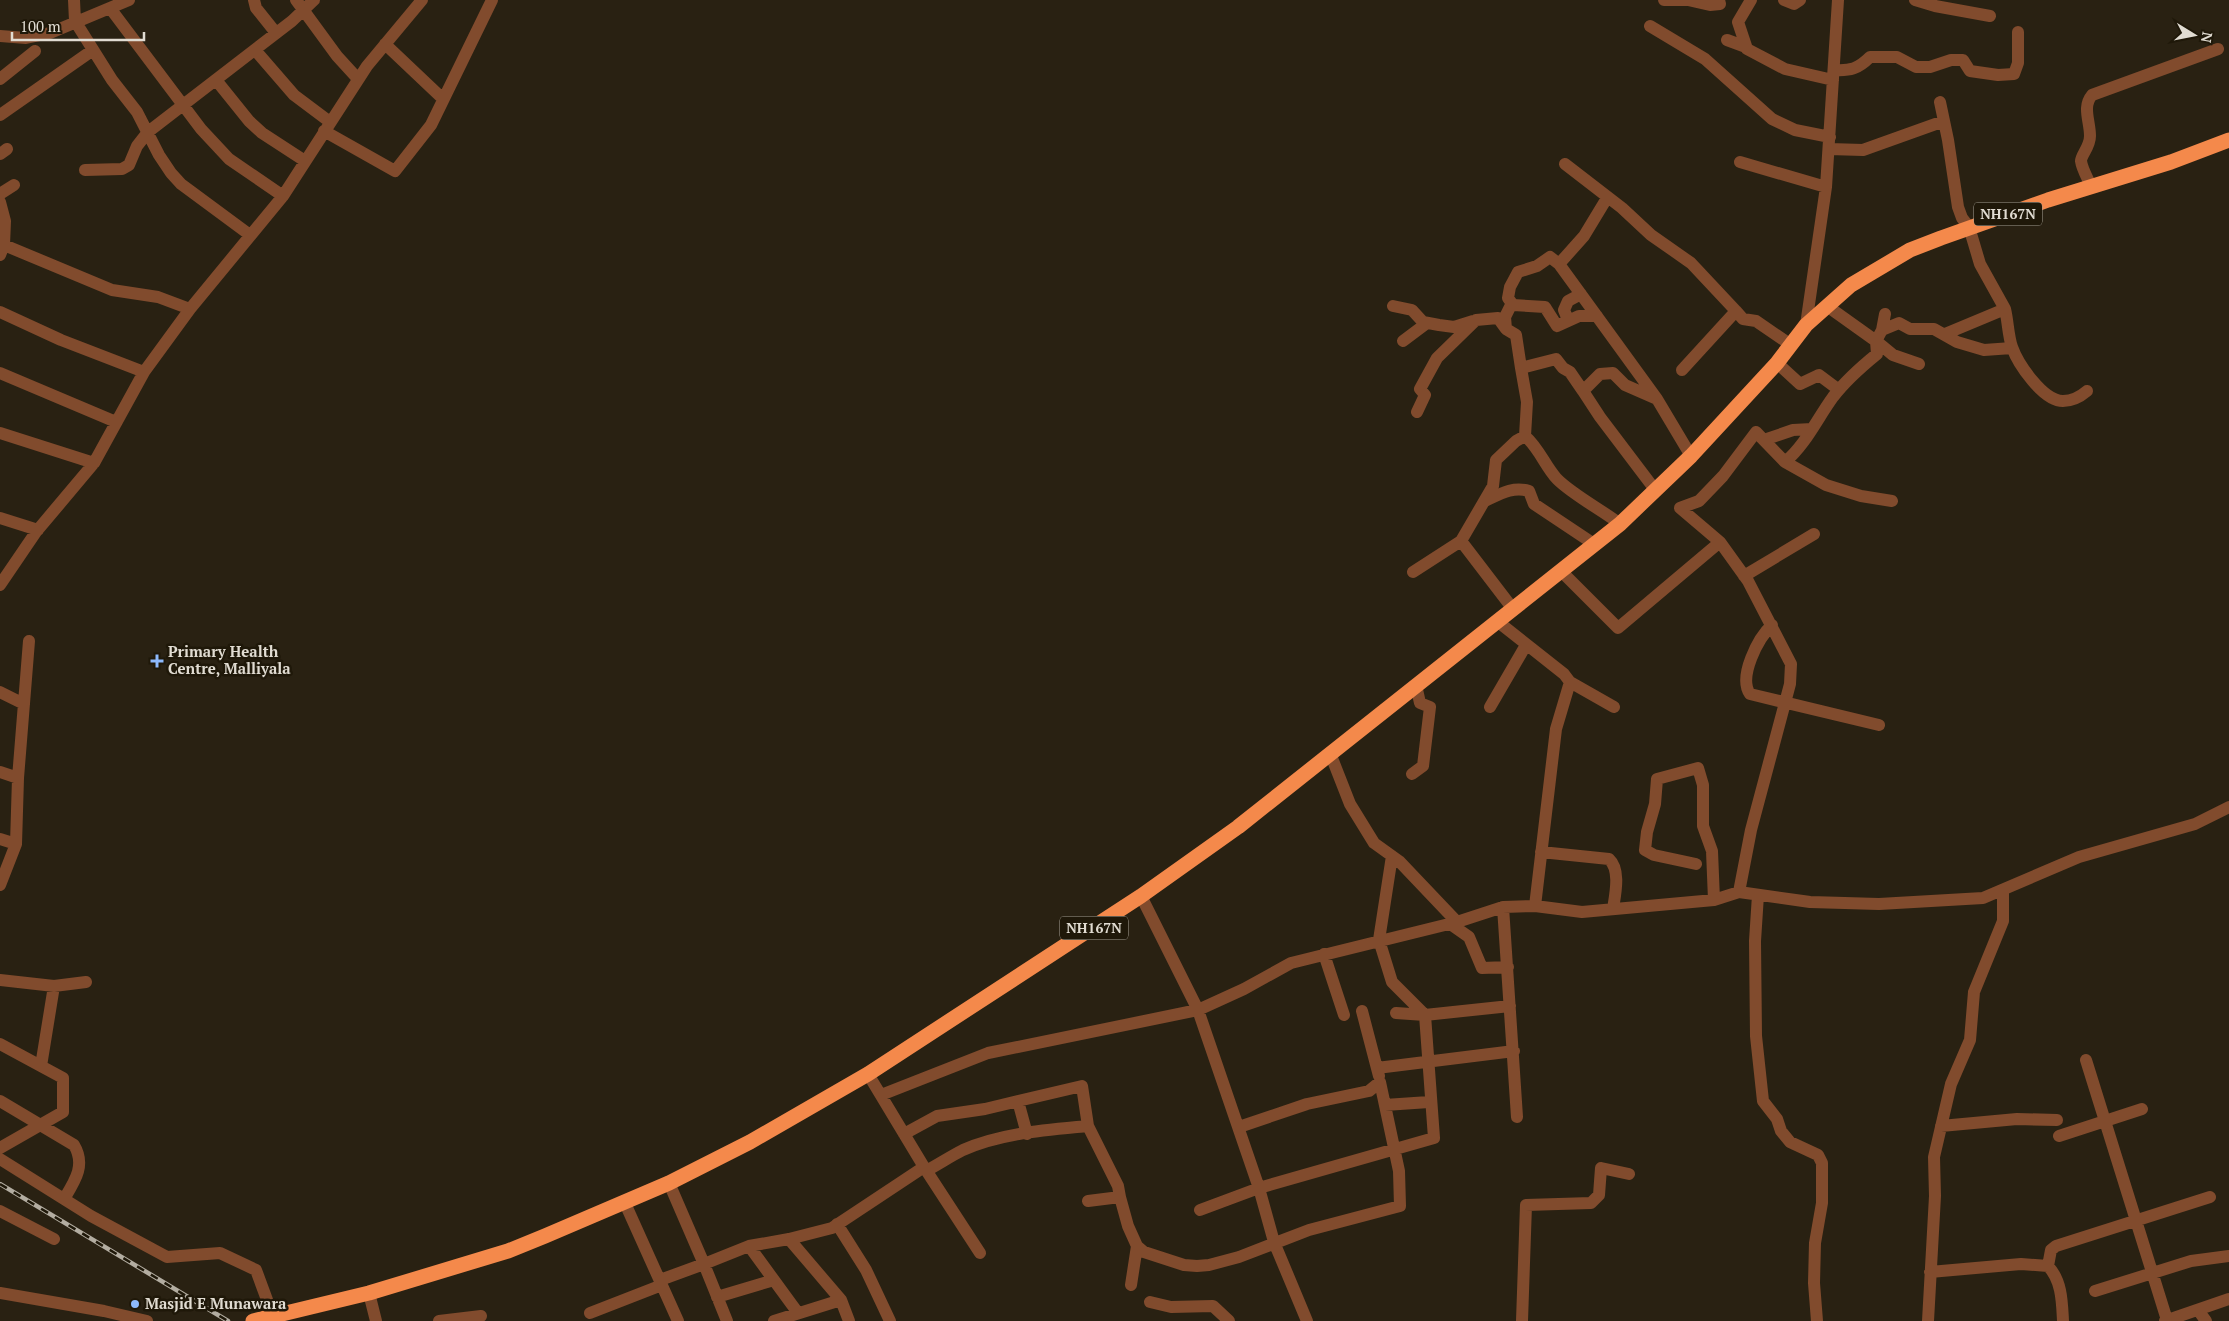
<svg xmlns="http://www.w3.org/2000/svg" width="2229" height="1321" viewBox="0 0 2229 1321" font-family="'PT Serif',serif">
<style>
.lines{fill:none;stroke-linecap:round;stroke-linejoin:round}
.minor{stroke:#814b2d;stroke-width:12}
.highway{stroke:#f4894b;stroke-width:15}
.rail-casing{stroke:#b3ada1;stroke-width:4.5}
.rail{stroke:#1f1809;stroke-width:2.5;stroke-dasharray:8;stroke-linecap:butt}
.poi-dot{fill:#8db9fc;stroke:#1f1809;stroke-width:2}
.labels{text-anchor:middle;stroke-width:5;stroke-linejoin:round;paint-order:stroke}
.shield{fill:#1f1809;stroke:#a7a196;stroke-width:1}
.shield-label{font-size:14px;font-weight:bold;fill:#e1dcd2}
.poi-label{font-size:15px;font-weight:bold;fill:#e1dcd2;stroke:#1f1809;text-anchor:start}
</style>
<rect width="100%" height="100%" fill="#292112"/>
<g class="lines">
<path class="minor" d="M74 0 75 21 112 80 137 112 159 155 171 173 181 184 250 235
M254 0 256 8 276 33
M296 0 337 56 358 79
M1664 0H1688L1710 5 1720 4 1719 0
M1751 0 1738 22 1747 49 1785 69 1833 80
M1784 0 1794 4 1800 0
M1915 0 1935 6 1990 16
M110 8 201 129 229 159 283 196
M1650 26 1705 59 1772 119 1795 130 1830 137
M0 36 26 38 50 33 129 0
M1727 40 1746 47
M385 44 442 98
M255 50 294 95 330 122
M1834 70C1850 71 1858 69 1870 57H1897L1916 67H1930L1951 60H1963L1970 71 1998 75 2014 74 2018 63V32
M0 79 35 51
M216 80 249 121 262 133 305 161
M1940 102 1948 140 1958 207 1962 218 1969 227 1980 264 2005 309
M0 115 93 50
M324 131 395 171 431 125 492 0
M1829 149 1863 150 1944 121
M0 154 7 149
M1740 162 1826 187
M1565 164 1622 208 1651 235 1691 263 1736 311
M85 170 122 169 129 165 137 146 148 132 292 21 314 0
M2091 186C2088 179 2082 169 2081 161 2081 155 2090 147 2090 136 2090 121 2082 107 2092 95L2218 49
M0 194 14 185
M0 202 5 221 4 245
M0 255 4 245 112 290 158 297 190 309
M1559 264 1584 236 1607 198
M1512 303 1505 317 1506 329 1516 335 1521 368
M1393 306 1412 310 1423 322 1439 325 1454 327 1473 321
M0 312 61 340 144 372
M1885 314 1882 330 1876 341 1893 355 1919 364
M1597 316H1579L1557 326 1545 307 1513 305 1508 298 1510 287 1518 272 1537 266 1550 257 1559 264 1657 399 1691 456
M1568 320 1564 310 1568 301 1581 294
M1806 325 1826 187 1838 0
M1882 330 1899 323 1910 329H1934L1957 342 1984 350 2012 348
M1945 334 2005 309C2008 321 2008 335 2012 347 2018 364 2043 401 2063 401 2073 401 2080 397 2087 391
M1403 341 1427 323
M1777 363 1800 384 1819 375 1839 390
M1682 370 1736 311 1743 319 1756 321 1791 345
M0 373 116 422
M1583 391 1600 417 1656 491
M1417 412 1425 395 1420 389 1437 358 1476 320 1498 318 1506 329
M0 433 94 463
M1525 436C1539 448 1545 466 1557 479 1573 495 1602 510 1620 524
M1764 440 1793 430 1812 429
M1785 462 1826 485 1861 496 1892 501
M1485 501C1500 494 1513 486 1529 491L1534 504 1594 544
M0 518 38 530
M1461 541 1493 486 1496 460 1516 441 1525 436 1527 402 1521 368 1556 359 1563 368 1570 372 1583 391 1600 374 1613 373 1625 385 1657 399
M1561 571 1618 628 1720 542
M1413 572 1461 541 1513 609
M1744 576 1814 534
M0 585 36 532 94 463 144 372 190 309 283 196 367 66 422 0
M1497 621 1564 674 1570 682 1556 729 1535 906
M1772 625C1758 638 1738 677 1750 694L1879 725
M1570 682 1614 707
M0 692 24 704
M1490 707 1526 645
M1330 753 1350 804 1374 843 1399 861 1457 922
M0 772 18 778
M1412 774 1423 766 1430 707 1420 703 1416 685
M0 839 16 844
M1541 852 1609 859C1621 870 1615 895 1613 909
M1392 856 1379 940 1392 982 1425 1015 1396 1013
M1696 864 1654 855 1645 850 1647 832 1655 804 1657 779 1698 768 1703 785V826L1712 851 1714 900
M0 885 16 844 18 778 29 641
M1739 892 1751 830 1790 684 1791 664 1748 581 1720 542 1680 508 1699 501 1723 476 1756 432 1785 462C1806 444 1817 419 1833 397 1846 380 1861 367 1877 354L1876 341 1827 306
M1758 895 1755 941 1756 1036 1763 1101 1777 1119 1781 1131 1790 1142 1818 1155 1822 1163V1203L1815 1243 1814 1283 1817 1321
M1141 896 1198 1010 1244 989 1291 963 1457 922 1503 907 1535 906 1582 912 1714 900 1739 892 1810 902 1879 904 1983 898 2079 857 2195 824 2229 807
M1503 907 1517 1117
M1449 923 1469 937 1482 968 1508 967
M1324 954 1344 1015
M0 980 54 986 86 982
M1362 1011 1379 1076
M0 1044 63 1078V1112L0 1148
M2086 1060 2167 1320
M41 1066 54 986
M1377 1068 1514 1051
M868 1074 924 1167 980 1253
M881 1095 988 1053 1198 1010 1259 1188 1274 1242 1307 1321
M0 1101 74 1145C86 1165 75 1181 64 1199
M1018 1101 1082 1086 1088 1126
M1385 1105 1429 1102
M1941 1126 2017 1119 2057 1120
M904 1134 937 1116 985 1109 1018 1101 1027 1134
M2059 1136 2142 1109
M0 1159 91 1216 167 1257 220 1253 256 1270 273 1316
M926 1171C939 1164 951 1156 963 1150 1001 1133 1047 1130 1088 1126L1118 1186 1120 1197 1088 1201
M1120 1197 1128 1226 1137 1246 1144 1252 1184 1265 1197 1266 1209 1265 1239 1257 1309 1230 1400 1206 1399 1171 1380 1082 1369 1091 1307 1104 1239 1127
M624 1201 678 1321
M1200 1210 1259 1188 1434 1138 1425 1015 1510 1006
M0 1211 54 1239
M837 1224 866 1270 890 1321
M789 1239 841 1300 849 1321
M749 1246 798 1313
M2048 1266 2051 1250 2056 1246 2210 1197
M1930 1272 2021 1264 2048 1266C2062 1281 2062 1302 2063 1321
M660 1280 704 1264 669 1183
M1131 1285 1137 1246
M2095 1291 2191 1261 2229 1256
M0 1293 104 1311 147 1321
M369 1293 376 1321
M717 1297 774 1280
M1150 1302 1171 1307 1213 1306 1229 1321
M2198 1310 2206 1321
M590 1313 662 1285
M439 1321 481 1316
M727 1321 704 1264 749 1246 789 1239 832 1228 924 1167
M774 1321 841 1300
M1522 1321 1526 1205 1591 1203 1599 1195 1601 1168 1629 1174
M1928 1321 1935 1196 1934 1157 1951 1084 1970 1040 1974 992 2003 921V890
M2165 1321 2229 1299"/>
<path class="highway" d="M253 1321 369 1293 508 1251 545 1236 669 1183 750 1142 868 1074 1141 896 1238 827 1620 524 1691 456 1777 363 1806 325 1851 285 1910 250 1941 238 2048 200 2171 162 2229 140"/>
<defs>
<path id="rail" d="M0 1184 228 1321"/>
</defs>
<use href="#rail" class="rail-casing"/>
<use href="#rail" class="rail"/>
</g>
<g class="poi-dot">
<path d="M154.5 653.5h5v5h5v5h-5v5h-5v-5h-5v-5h5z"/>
<circle cx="135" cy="1304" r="5"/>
</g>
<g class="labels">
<g class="shield">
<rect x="1974" y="202.5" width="68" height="23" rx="4"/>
<rect x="1060" y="916.5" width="68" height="23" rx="4"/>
</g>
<g class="shield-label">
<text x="2008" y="219">NH167N</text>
<text x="1094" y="933">NH167N</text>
</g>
<g class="poi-label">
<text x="168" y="657">Primary Health<tspan x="168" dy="17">Centre, Malliyala</tspan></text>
<text x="145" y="1309">Masjid E Munawara</text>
</g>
</g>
<g transform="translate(2194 35) rotate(100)" stroke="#1f1809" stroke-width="4" paint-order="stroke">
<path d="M0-4L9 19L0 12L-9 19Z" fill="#e1dcd2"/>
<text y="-8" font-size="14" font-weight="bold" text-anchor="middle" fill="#e1dcd2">N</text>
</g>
<path d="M12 32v8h132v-8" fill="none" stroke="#e1dcd2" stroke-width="2.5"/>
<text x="20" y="32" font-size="15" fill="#e1dcd2" stroke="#1f1809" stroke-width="4" paint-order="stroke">100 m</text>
</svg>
